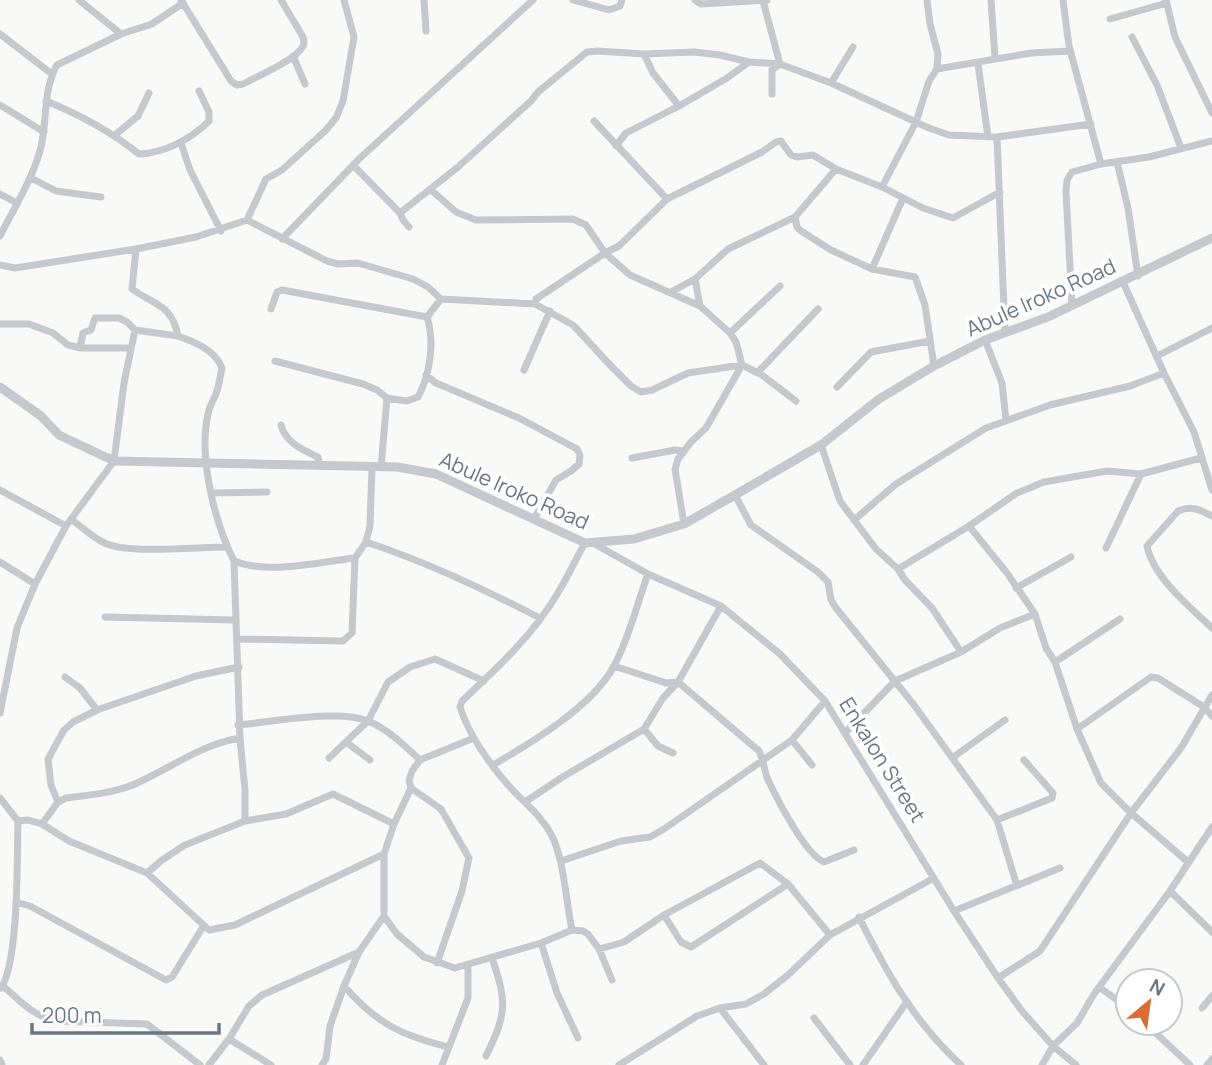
<svg xmlns="http://www.w3.org/2000/svg" width="1212" height="1065" viewBox="0 0 1212 1065" font-family="Manrope,sans-serif">
<style>
.lines{fill:none;stroke-linecap:round;stroke-linejoin:round}
.minor{stroke:#c5c8cc;stroke-width:7}
.tertiary{stroke:#c5c8cc;stroke-width:9}
.labels{text-anchor:middle;stroke-width:7;stroke-linejoin:round;paint-order:stroke}
.street-label{font-size:21px;fill:#6a7786;stroke:#fff}
</style>
<rect width="100%" height="100%" fill="#f9f9f7"/>
<g class="lines">
<path class="minor" d="M79 0 121 34
M181 0 231 81 237 85 243 84C258 76 293 61 302 48 305 44 304 42 303 37L281 0
M424 0 426 31
M573 0 609 10 620 6 622 0
M695 0 701 4 767 0
M991 0 995 58
M1063 0 1069 46 1101 164
M1166 0 1175 37 1212 113
M763 1 780 64 772 70V94
M1110 19 1167 3
M0 34 52 74
M1132 37 1157 85 1181 148
M644 54 653 73 679 106
M293 56 305 84
M978 64 988 137
M937 69 1031 53 1070 51
M831 83 853 47
M46 101C81 115 110 131 139 154 165 153 191 139 209 121V112L199 91
M0 105 44 132
M594 121 667 199
M115 135 138 116 149 93
M997 137 1005 333
M181 143 190 170 221 231
M616 146 626 133 679 106 727 78 749 62
M1117 162 1128 208 1138 276
M353 165 400 213 403 220 409 227
M31 178 56 191 101 197
M882 187 916 122 929 81 937 69 938 54 930 24 927 0
M430 189 456 212 476 220 573 219 586 225 605 253 630 275 700 306 730 333 736 342 742 365 706 428 691 442 678 459 675 469 684 524
M0 194 17 203
M400 213 458 167 531 101 538 92 587 52 597 51 644 54 694 52 720 55 749 62 780 64 831 83 929 128 949 135 997 137 1091 124
M795 217 797 227 801 231 831 250 872 269 915 277 925 305 934 366
M247 220 327 261 338 264 358 263 413 279 428 287 441 299 535 304 573 325 611 366 631 386 641 392 652 390 688 373 742 365 762 375 796 401
M0 236C14 208 31 182 40 151 48 123 42 91 57 65L121 34 152 24 183 3
M282 239 360 158 533 0
M0 265 15 268 136 249 196 237 247 220 266 179 282 170 325 131 336 118 343 101 354 37 344 0
M872 269 903 198
M695 279 700 306
M1122 280 1164 373 1194 432 1212 490
M671 292 695 279 728 249 795 217 836 169
M535 304 536 299 605 253 619 246 667 199 762 152 776 142 781 141 791 155 797 157 813 155 836 169 882 187 923 208 953 218 1000 192
M1072 306 1066 191 1067 180 1072 172 1101 164 1149 157 1212 141
M271 309 277 292 282 290 427 317
M0 324H29L53 333 68 345 80 348H130
M730 333 780 286
M985 340 1002 383 1006 420
M80 348 83 333 91 330 95 318H119L127 322 135 330 178 336
M1157 356 1212 328
M275 361 363 384 377 390 387 398 407 401 418 397C430 375 435 342 427 317L441 299
M524 370 550 311
M758 372 818 309
M426 375 436 383 519 418 577 449 580 455 579 464 571 471 556 480 534 519
M837 387 871 352 930 341
M281 425C286 443 301 449 318 457L319 465
M821 445 840 501 876 549 898 569 905 580 932 608 961 652
M632 458 675 450 684 451
M381 467 387 398
M0 490 66 526
M211 493 267 492
M735 495 751 525 818 572 828 582 831 600 836 608 914 705 997 820 1017 886
M1212 516C1200 510 1192 505 1178 511L1147 546C1153 577 1190 607 1212 628
M71 519C82 527 94 539 107 544 132 554 198 547 227 547
M854 520 896 484 986 428 1050 405 1130 386 1164 373
M969 526 1007 573 1035 614 1046 648 1055 662 1077 729 1101 783 1131 813 1188 862
M366 542C427 562 483 589 540 618
M593 543 648 574 721 606 780 654 825 701 954 911 998 978 1022 1011 1053 1046 1076 1065
M1106 548 1141 474
M234 561C270 575 317 562 355 558
M0 562 35 584
M898 569 969 526 1017 493 1044 482 1107 471 1141 474 1201 458
M1016 588 1071 557
M105 617 235 620
M237 639 343 641 352 633 355 558 366 542 370 526 372 467
M1055 662 1120 619
M614 666 666 683 678 682 759 751C764 761 764 772 769 782 778 801 806 855 824 862L854 850
M65 677 80 688 97 710
M0 713 17 628 35 584 66 526 114 461 124 383 135 330
M238 725C271 722 339 709 368 721 388 729 405 746 420 760
M644 729 658 746 673 753
M1077 729 1151 677 1158 678 1204 707 1212 716
M845 733 895 681 961 652 1000 628 1035 614
M240 738 245 790V821
M792 740 812 765
M346 742 370 760
M329 758 368 721 388 682 410 667 435 659 484 681
M952 758 1005 720
M493 765C531 743 593 706 614 666 628 641 638 601 648 574
M411 788 441 809 469 858 462 891 437 963
M0 798 18 821C17 856 19 962 1 988
M58 802 51 785 48 759 64 730 73 722 97 710 196 676 239 667
M525 802 561 778 644 729 663 698 678 682 721 606
M997 820 1052 798 1053 793 1024 760
M18 821 28 820 42 824 69 841 147 873 209 930 235 925 384 854
M42 824 58 802 66 798C89 795 114 793 135 784 169 769 202 744 240 738L234 561C215 523 198 457 208 414 209 407 213 401 216 394 219 386 220 377 222 368 215 350 195 342 178 336 172 304 154 305 132 289L136 249
M561 861 621 841 650 837 664 829 792 740 825 701
M147 873 162 860 185 845 245 821 286 814 333 794 394 824
M788 884 691 947 681 942 664 915 760 863 788 884 830 935
M1170 891 1212 932
M16 902 30 906 166 980 172 977 203 927
M954 911 1060 868
M384 916 397 934 424 957 455 968 541 943 572 930 583 931 588 934 599 949 612 980
M859 917C886 972 915 1023 961 1065
M572 930C566 902 564 858 551 834 540 814 523 802 508 785 489 763 469 735 460 707L462 701C496 669 532 636 556 596 567 579 575 560 585 543
M541 943 557 993 578 1038
M599 949 624 942 664 915
M998 978 1040 951 1131 813 1181 748 1212 695
M3 986C20 1001 33 1016 56 1021L147 1024 200 1065
M344 986C377 1024 401 1035 448 1047
M1099 987 1128 1008
M720 1008 764 1065
M1202 1008 1212 996
M814 1018 850 1065
M1145 1023 1190 1065
M229 1039 271 1065
M486 1056C507 1013 507 1002 492 958
M0 1060 2 1065
M209 1065 229 1039 249 1006 262 995 359 952
M322 1065 326 1059 330 1026 344 986 359 952 384 916V854L394 824 411 788 409 780 412 771 420 760 474 738
M442 1065 468 998V966
M619 1065 697 1016 720 1008 746 1004 764 994 788 975 830 935 934 878
M863 1065 906 1003
M1042 1065 1053 1046 1077 1023 1094 994 1170 891 1212 827
M1207 1065 1212 1059"/>
<path class="tertiary" d="M0 387 41 416 59 435 114 461 398 467 436 474 585 543 634 539 684 524 735 495 821 445 879 399 934 366 985 340 1048 317 1212 238"/>
</g>
<g class="labels">
<g class="street-label">
<text transform="translate(1041 298) rotate(-24)" y="7">Abule Iroko Road</text>
<text transform="translate(514 491) rotate(24)" y="7">Abule Iroko Road</text>
<text transform="translate(882 760) rotate(58)" y="7">Enkalon Street</text>
</g>
</g>
<g transform="translate(1149 1002) rotate(29)"><circle r="33" fill="#ffffff" stroke="#c3c9cf" stroke-width="2"/>
<path d="M0-5L12 26L0 18L-12 26Z" fill="#da6d35"/>
<text y="-10" font-size="19" font-weight="bold" text-anchor="middle" fill="#6a7786">N</text>
</g>
<path d="M32 1023v10h187v-10" fill="none" stroke="#6a7786" stroke-width="3.5"/>
<text x="42" y="1023" font-size="21" fill="#6a7786" stroke="#ffffff" stroke-width="5" paint-order="stroke">200 m</text>
</svg>
